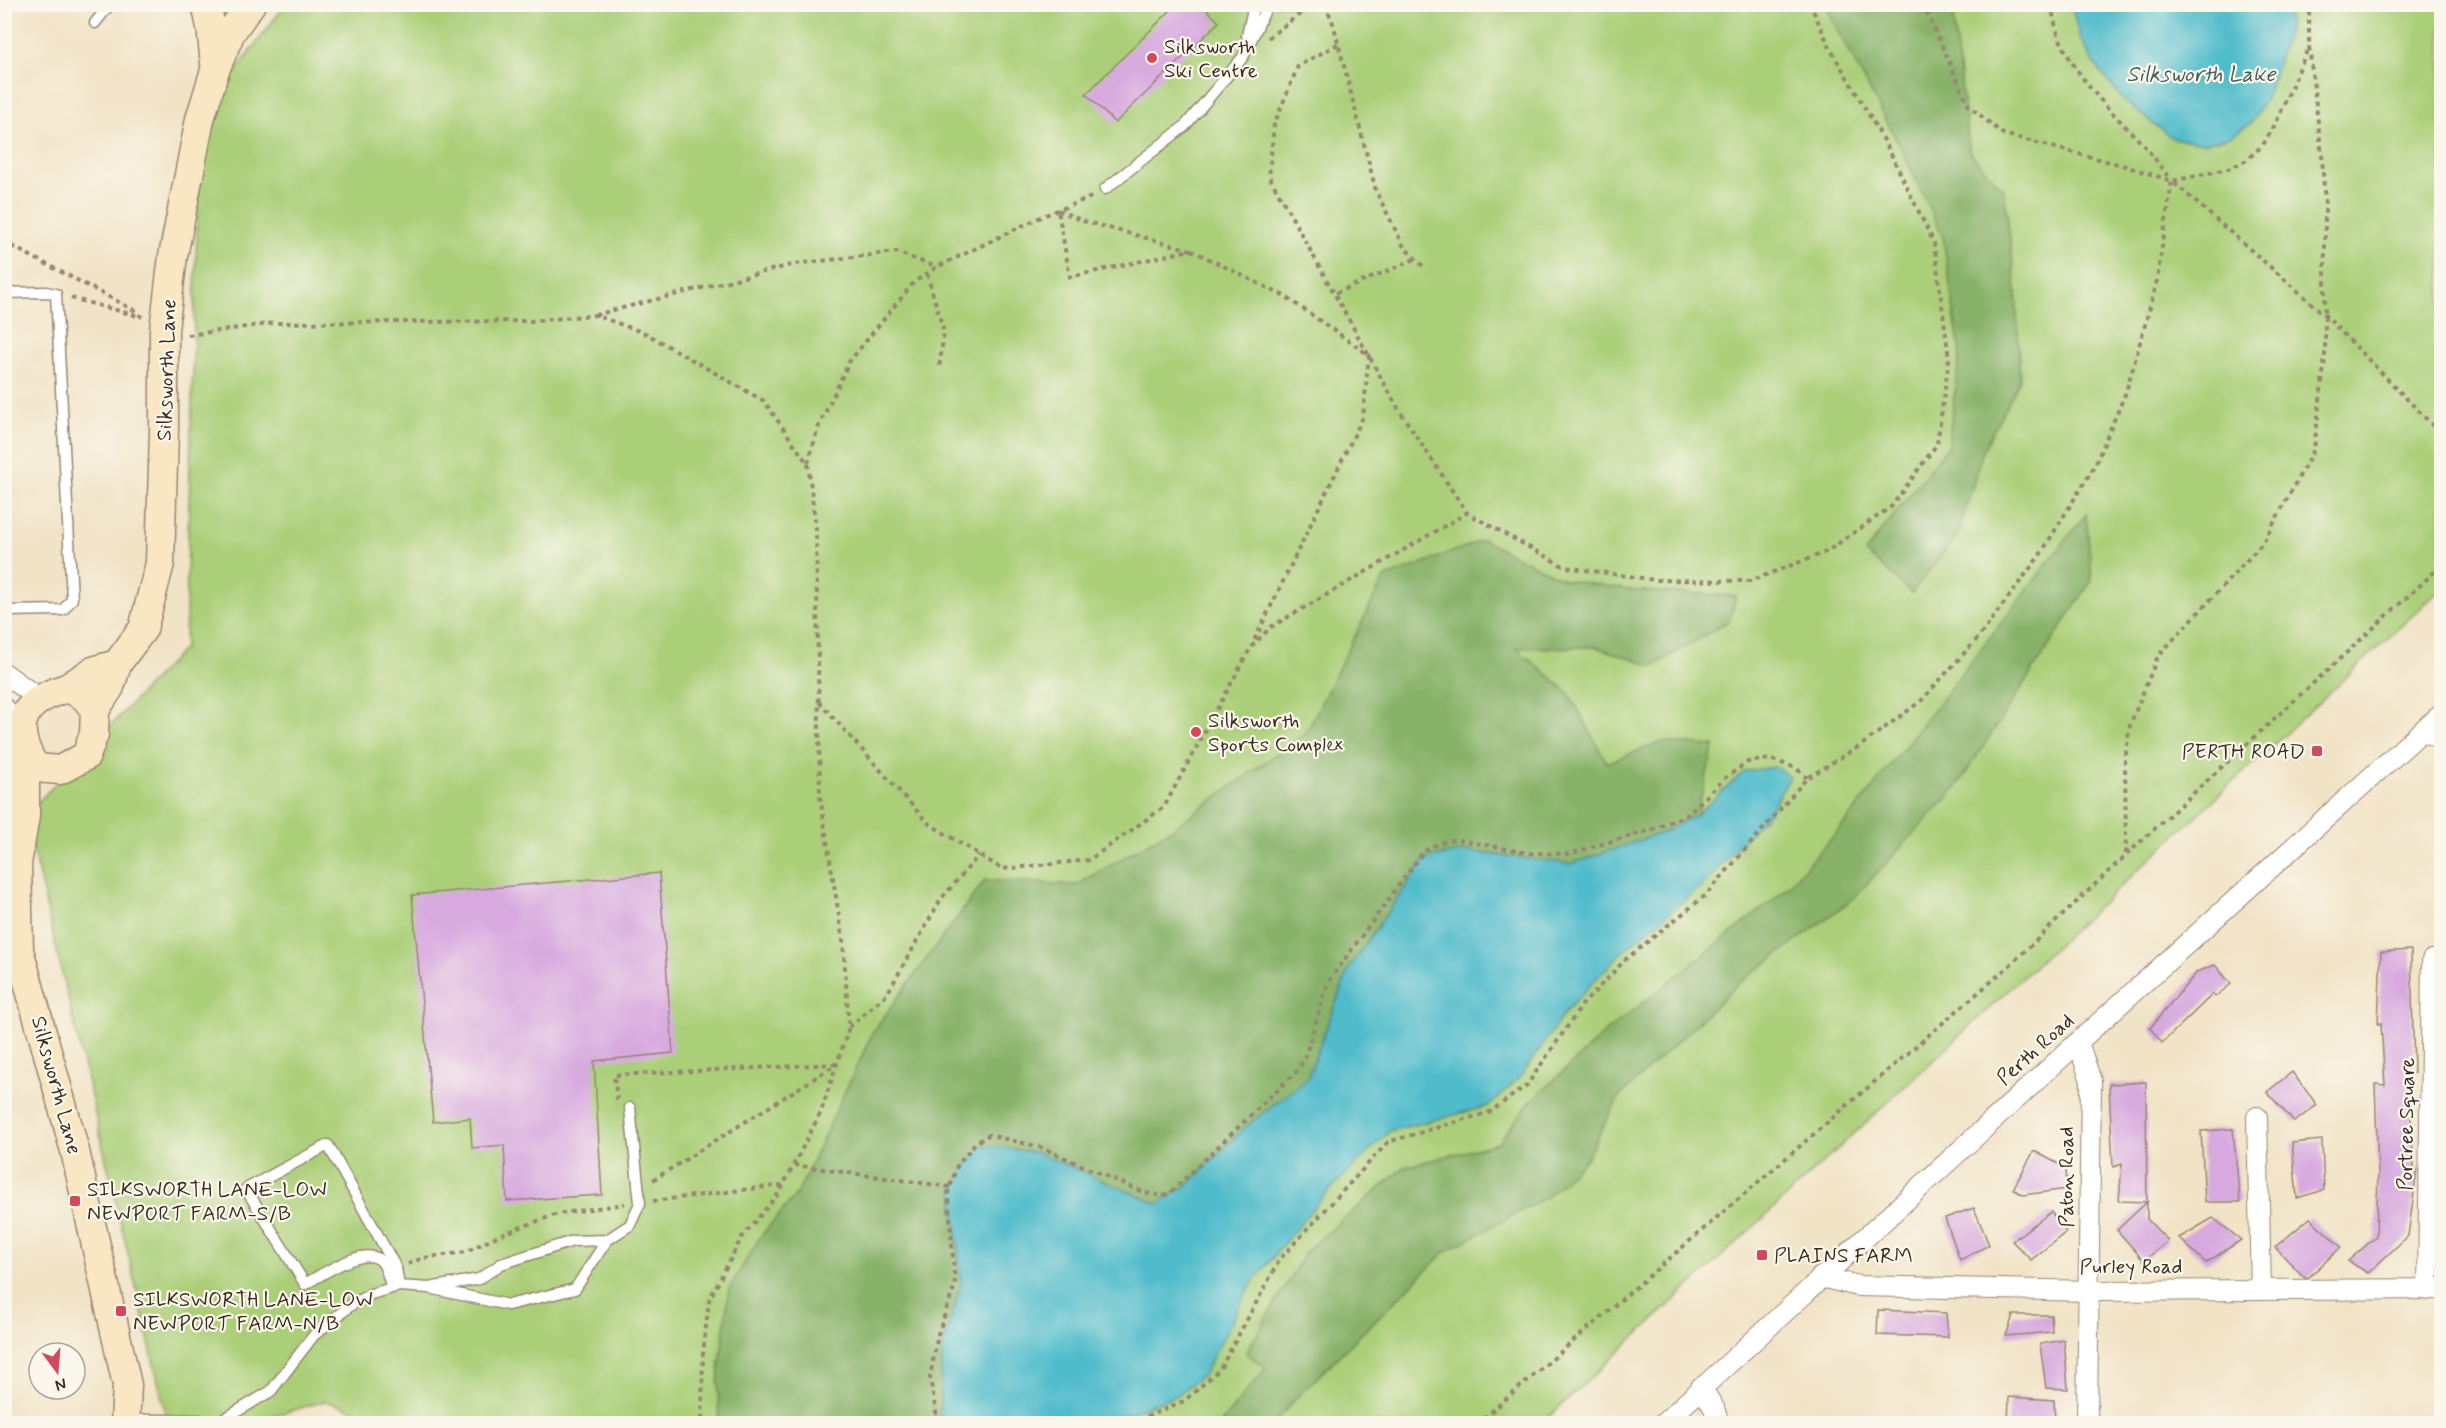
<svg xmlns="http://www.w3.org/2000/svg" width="2446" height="1428" viewBox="0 0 2446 1428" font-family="Mynerve,sans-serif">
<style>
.green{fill:#abcf79;stroke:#737c4c;stroke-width:1.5}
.forest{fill:#88b269;stroke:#626e44;stroke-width:1.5}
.water{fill:#4fbbcb;stroke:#457274;stroke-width:1.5}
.building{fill:#d7a9df}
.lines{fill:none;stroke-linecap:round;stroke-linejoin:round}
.lane-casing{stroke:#968672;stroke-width:13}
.street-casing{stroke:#968672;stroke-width:22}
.secondary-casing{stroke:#968672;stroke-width:31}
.path{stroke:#968672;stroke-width:4;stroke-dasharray:4.5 4.5;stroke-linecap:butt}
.lane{stroke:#fff;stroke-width:10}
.street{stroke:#fff;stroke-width:20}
.secondary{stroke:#f9e7c3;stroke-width:28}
.poi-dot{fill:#d1495b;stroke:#fbf7ec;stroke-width:2}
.labels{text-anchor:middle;stroke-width:4.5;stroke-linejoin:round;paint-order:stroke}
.poi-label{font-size:21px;fill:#3b2a1e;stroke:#fbf7ec;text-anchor:start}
.street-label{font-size:21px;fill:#3b2a1e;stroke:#fbf7ec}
.water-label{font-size:22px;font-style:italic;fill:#425d5b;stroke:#fbf7ec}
</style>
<rect width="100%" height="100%" fill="#fbf7ec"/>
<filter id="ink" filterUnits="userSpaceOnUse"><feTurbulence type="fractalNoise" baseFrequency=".0167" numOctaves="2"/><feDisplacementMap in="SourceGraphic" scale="12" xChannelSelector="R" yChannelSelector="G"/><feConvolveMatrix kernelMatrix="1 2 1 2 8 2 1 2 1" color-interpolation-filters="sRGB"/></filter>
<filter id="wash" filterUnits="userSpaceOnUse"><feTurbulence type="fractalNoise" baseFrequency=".008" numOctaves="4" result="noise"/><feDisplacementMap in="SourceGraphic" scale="24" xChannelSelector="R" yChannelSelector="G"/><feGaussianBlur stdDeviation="1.35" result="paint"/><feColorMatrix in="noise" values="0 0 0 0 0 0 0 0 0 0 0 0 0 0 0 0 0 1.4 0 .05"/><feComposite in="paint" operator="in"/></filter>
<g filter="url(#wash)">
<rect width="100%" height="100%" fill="#f1e3c6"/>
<path class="green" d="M285 5H2441V589L1542 1423 399 1424 325 1401 247 1423H168L25 816 185 647 200 119Z"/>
<path class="forest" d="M1827 5H1961L1953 20 1970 153 2004 190 2016 289 2020 380 1983 450 1959 533 1912 593 1865 552 1948 446 1960 353 1943 237 1901 148 1829 15Z
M2086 514 2092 580 1956 788 1854 898 1738 984 1619 1097 1586 1159 1547 1197 1445 1252 1294 1400 1275 1423H1221L1266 1368 1246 1353 1306 1251 1405 1167 1498 1143 1530 1102 1607 1031 1783 892 1845 823Z
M1483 540 1564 580 1638 591 1736 596 1729 621 1653 666 1596 647 1516 648 1569 693 1607 763 1660 742 1714 746 1697 814 1667 831 1571 864 1465 851 1350 966 1307 1079 1245 1127 1190 1183 1158 1205 1038 1153 953 1191 961 1284 942 1350 940 1414 944 1423 719 1424 718 1381 729 1289 760 1237 797 1194 874 1030 985 880 1077 885 1170 830 1306 733 1384 578Z"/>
<path class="water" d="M2290 5 2288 29 2267 97 2252 122 2231 136 2205 143 2172 138 2125 102 2093 62 2079 35 2071 5Z
M1775 767 1790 777 1770 811 1704 884 1620 954 1566 1011 1521 1076 1489 1106 1390 1131 1320 1200 1252 1283 1204 1374 1176 1396 1101 1423H945L940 1414 942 1350 961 1284 953 1191 966 1166 983 1145 1038 1153 1158 1204 1190 1183 1245 1127 1307 1079 1350 966 1425 859 1465 851 1571 864 1667 831 1697 814 1745 771Z"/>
<g id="blocks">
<path class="building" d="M1177 4H1201L1219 22 1115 123 1086 94Z
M659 873 673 1053 594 1061 602 1195 507 1201 504 1145 472 1148 470 1118 433 1122 412 895Z
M2411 950 2414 1073 2408 1074 2414 1170H2417L2408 1236 2368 1273 2348 1261 2376 1237 2378 1173 2375 1084 2385 1085 2381 1023 2378 1024 2381 952Z
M2215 965 2231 984 2215 997 2213 994 2162 1043 2150 1028 2197 972Z
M2292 1072 2317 1105 2294 1122 2267 1092Z
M2146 1082 2147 1219 2168 1241 2144 1261 2117 1230 2147 1202 2119 1201 2122 1164 2113 1167 2109 1084Z
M2233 1129 2240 1202H2205L2201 1131Z
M2322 1140 2324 1190 2297 1198 2292 1143Z
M2034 1151 2066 1168 2067 1189 2023 1195 2013 1189Z
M1974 1208 1989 1245 1960 1260 1945 1218Z
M2051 1212 2066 1232 2031 1260 2012 1241Z
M2213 1218 2241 1240 2206 1263 2179 1238Z
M2310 1218 2341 1247 2308 1278H2305L2275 1247Z
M1878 1310 1946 1313 1948 1337 1877 1335Z
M2013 1315H2051L2052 1332 2006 1336Z
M2064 1340 2068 1389 2046 1388 2040 1344Z
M2009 1397 2054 1400 2055 1424H2008Z"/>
</g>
</g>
<g filter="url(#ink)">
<use href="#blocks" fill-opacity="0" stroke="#968672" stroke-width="1.5"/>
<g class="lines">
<defs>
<path id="lane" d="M95 23 110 4
M1247 36 1254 4
M1105 189 1185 126 1243 57 1268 4
M4 293 46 292 56 294 72 599 63 610 4 611
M607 1240 630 1225 640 1203 630 1108
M392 1288C389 1281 387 1268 382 1262 367 1243 320 1276 305 1284L246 1189 328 1145 396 1268 399 1286
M128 1420H199L204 1424
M216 1424 271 1391 314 1335 351 1305 371 1294 399 1286 429 1288 508 1305 575 1289 607 1240 573 1241 501 1264 479 1279 429 1288"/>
<path id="street" d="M4 673 41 700
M4 708 20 731
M2423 731 2442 739
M2078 1042 2091 1081 2087 1424
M2257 1117 2261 1289
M1821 1277 1858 1286 2090 1291 2442 1289
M2428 1290 2432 960
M1701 1387 1714 1408 1719 1424
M1663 1424 2078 1042 2442 713"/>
<path id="secondary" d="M206 4 211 27 215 64
M67 688 84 696 95 710 94 734 86 756 60 770 36 768C10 727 19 702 67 688Z
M67 688 93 671 117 664
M95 710 110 687 117 664 143 629 160 563 164 432V330L173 256 200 119 215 70 231 32 251 4
M25 751V816L17 864 19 950 75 1151 127 1385 125 1424"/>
</defs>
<use href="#lane" class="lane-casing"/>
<use href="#street" class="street-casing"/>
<use href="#secondary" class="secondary-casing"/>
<path class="path" d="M1325 4 1333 23 1376 191 1404 247 1424 267
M1923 4 1969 106 2003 134 2125 166 2172 181 2228 169 2245 161 2263 145 2276 123 2309 46
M2052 4C2055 62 2110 109 2146 148 2155 158 2163 170 2171 180
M1268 38 1313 4
M1338 44 1298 66 1274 125 1269 176 1399 410 1467 513 1565 567 1655 580 1750 581 1826 552 1891 507 1937 444 1949 359 1934 243 1885 142 1831 50 1810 4
M1058 210 1083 221 1191 250 1070 277Z
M4 242 134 310 142 317
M1191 250 1286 297 1369 355 1363 417 1253 643
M927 274 944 332 939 369
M1336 293 1415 259
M71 298 142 317
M595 315 795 264 896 252 937 267
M188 335 275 323 531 321 595 315 647 334 764 401 808 464 816 529 820 797 843 941 849 1027 821 1112 779 1193 742 1237 709 1300 703 1353 702 1424
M808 463 818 428 849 362 914 282 937 267 1043 216 1094 196
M819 702 928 823 1002 869 1089 860 1164 807 1251 647 1271 627 1467 513
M2126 854 2125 760 2130 725 2158 656 2263 543 2314 449 2325 358V205L2322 156 2309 46V4
M849 1027 887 994 941 899 979 855
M617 1100 614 1075 837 1064
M794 1165 950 1187
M653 1180 837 1064
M653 1201 783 1185
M408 1264 423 1258 466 1252 497 1236 557 1214 625 1204
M938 1424 930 1377 938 1334 955 1285 948 1193 957 1166 975 1143 989 1135 1040 1147 1145 1193 1163 1196 1171 1192 1297 1071 1305 1057 1328 982 1424 851 1447 840H1460L1528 853 1568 854 1654 829 1688 814 1726 777 1748 762 1770 759 1796 768 1807 778
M1130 1424 1184 1401 1220 1369 1280 1259 1388 1142 1490 1112 1527 1085 1583 1004 1626 959 1706 895 1807 778 1860 746 1921 701 1978 638 2040 555 2095 465 2126 392 2156 286 2172 181 2324 314 2442 435
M1477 1424 2008 967 2126 855 2442 565"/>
<use href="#lane" class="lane"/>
<use href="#street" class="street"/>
<use href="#secondary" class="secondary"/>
</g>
</g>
<g class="poi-dot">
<circle cx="1152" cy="58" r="6"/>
<circle cx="1196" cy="732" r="6"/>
<rect x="2311" y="745" width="12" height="12" rx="3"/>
<rect x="69" y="1195" width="12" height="12" rx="3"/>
<rect x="1756" y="1249" width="12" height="12" rx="3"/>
<rect x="115" y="1305" width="12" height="12" rx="3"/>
</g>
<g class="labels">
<g class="poi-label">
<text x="1164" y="53">Silksworth<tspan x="1164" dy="24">Ski Centre</tspan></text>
<text x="1208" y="727">Silksworth<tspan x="1208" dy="24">Sports Complex</tspan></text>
<text x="2305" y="758" text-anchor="end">PERTH ROAD</text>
<text x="87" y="1196">SILKSWORTH LANE-LOW<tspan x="87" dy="24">NEWPORT FARM-S/B</tspan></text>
<text x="1774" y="1262">PLAINS FARM</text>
<text x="133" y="1306">SILKSWORTH LANE-LOW<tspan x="133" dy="24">NEWPORT FARM-N/B</tspan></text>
</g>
<g class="street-label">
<text transform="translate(166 370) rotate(-88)" y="7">Silksworth Lane</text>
<text transform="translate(2035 1049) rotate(-42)" y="7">Perth Road</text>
<text transform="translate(57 1085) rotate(75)" y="7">Silksworth Lane</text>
<text transform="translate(2406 1124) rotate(-89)" y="7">Portree Square</text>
<text transform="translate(2066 1177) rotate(-90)" y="7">Paton Road</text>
<text x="2131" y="1273">Purley Road</text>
</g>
<g class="water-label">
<text x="2201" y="81">Silksworth Lake</text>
</g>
</g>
<rect width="2446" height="1428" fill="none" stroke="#fbf7ec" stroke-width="24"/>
<g transform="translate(57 1371) rotate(164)"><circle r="28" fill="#fbf7ec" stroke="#aea59a" stroke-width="1.5"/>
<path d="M0-4.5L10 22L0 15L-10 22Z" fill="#d1495b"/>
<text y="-9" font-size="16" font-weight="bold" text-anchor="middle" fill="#3b2a1e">N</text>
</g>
</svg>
